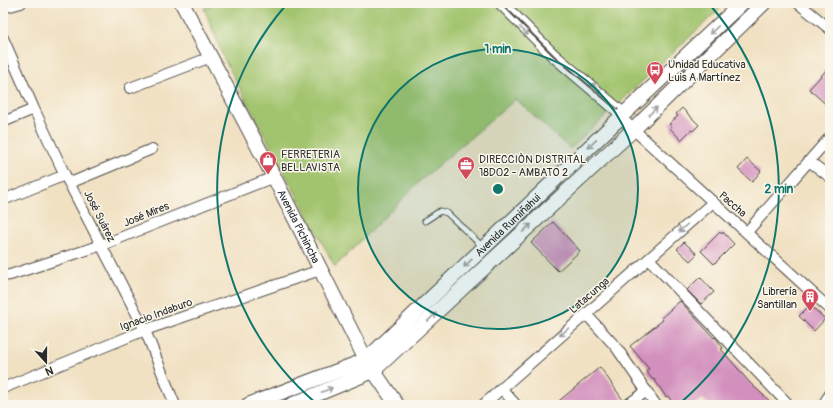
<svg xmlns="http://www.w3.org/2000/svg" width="833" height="408" viewBox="0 0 833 408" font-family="Pangolin,sans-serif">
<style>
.green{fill:#a2c46e;stroke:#66784c}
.building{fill:#d390be}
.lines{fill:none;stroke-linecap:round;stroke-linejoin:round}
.lane-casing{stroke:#494642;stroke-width:7}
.street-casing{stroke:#494642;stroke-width:12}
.secondary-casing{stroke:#494642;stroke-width:16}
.lane{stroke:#fff;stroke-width:5}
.street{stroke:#fff;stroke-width:10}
.secondary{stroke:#fff;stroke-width:14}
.oneway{stroke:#a0a0a0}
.ring{fill:none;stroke:#0f766e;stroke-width:2}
.labels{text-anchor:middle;stroke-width:3;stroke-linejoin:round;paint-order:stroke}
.poi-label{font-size:11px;fill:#2b2b2b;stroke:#fbf7ec;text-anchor:start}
.street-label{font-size:11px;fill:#2b2b2b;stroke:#fbf7ec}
.centre{fill:#0f766e;stroke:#fbf7ec;stroke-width:2}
.ring-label{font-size:12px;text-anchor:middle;font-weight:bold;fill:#0f766e;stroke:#fbf7ec;stroke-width:3;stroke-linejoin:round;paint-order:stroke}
</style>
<rect width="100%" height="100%" fill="#fbf7ec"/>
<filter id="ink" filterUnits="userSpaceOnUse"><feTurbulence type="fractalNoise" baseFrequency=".025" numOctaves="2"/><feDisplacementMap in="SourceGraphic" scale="8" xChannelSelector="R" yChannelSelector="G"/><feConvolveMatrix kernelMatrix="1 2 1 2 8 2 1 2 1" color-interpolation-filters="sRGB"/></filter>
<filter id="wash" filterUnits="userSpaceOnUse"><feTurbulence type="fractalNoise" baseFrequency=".012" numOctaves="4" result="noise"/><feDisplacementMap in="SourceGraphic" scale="16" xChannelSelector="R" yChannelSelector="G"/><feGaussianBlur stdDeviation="0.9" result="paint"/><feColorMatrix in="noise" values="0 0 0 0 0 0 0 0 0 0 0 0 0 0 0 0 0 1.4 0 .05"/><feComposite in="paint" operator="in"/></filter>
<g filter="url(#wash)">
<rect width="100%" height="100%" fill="#f1e1c3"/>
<path class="green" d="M217 3H726L570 149 516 99 421 180 335 267 224 59 204 8Z"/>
<g id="blocks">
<path class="building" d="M830 66V108L809 89Z
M682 108 699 125 693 131 691 130 681 140 670 128 672 126 669 124 678 116 676 114Z
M747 159 761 171 752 182 738 169Z
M553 222 580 251 558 271 531 243Z
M720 232 722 234 723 232 734 244 714 264 701 251Z
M684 242 697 254 690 261 677 249Z
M700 277 714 292 701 304 687 290Z
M680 301 714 338 715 337 723 348 721 349 750 383 774 405H709L703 399 694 405H674L668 396 666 397 654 379 653 380 646 371 649 369 630 346 663 320 661 318Z
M810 305 825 319 814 331 799 316Z
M600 367 623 400 621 405H554Z"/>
</g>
</g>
<g filter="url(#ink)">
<use href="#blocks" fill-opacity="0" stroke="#494642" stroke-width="1"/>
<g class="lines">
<defs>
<path id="lane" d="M496 3 551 58 619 116
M506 3 556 53 625 111
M425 221 440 211 447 213 483 247"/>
<path id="street" d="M798 3 830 29
M3 8 21 3
M3 38 34 109 65 175 145 330 175 405
M130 88 211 57
M620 117 830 309
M3 122 34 109
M809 161 830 177
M70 183 152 149
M3 200 65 175
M747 232 830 137
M649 259 789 405
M3 276 10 275 102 245 274 177
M586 314 616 347 656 405
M3 388 145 330 320 270
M501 388 516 405
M483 405 712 203
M627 405 647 391
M823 405 830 394"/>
<g id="secondary">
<path id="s1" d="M182 3 274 177 366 360 397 405"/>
<path id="s2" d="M248 405 366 360 626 112 742 3"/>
<path d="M291 405 373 371 633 130 764 3"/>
</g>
</defs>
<use href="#lane" class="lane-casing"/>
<use href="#street" class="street-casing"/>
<use href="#secondary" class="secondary-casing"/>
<use href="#lane" class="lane"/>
<use href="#street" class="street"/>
<use href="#secondary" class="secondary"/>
</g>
<defs><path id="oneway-shaft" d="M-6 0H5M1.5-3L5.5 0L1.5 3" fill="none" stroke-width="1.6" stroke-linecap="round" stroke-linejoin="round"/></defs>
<g class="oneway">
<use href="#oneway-shaft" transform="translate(714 30) rotate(137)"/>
<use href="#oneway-shaft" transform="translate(524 31) rotate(45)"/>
<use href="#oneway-shaft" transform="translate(596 87) rotate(-140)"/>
<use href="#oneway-shaft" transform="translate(653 111) rotate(-44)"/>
<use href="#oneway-shaft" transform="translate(592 144) rotate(136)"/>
<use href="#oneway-shaft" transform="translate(527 228) rotate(-43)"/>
<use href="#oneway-shaft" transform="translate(683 228) rotate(138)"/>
<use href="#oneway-shaft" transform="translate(468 263) rotate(136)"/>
<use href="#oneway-shaft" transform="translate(432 317) rotate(-43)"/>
<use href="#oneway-shaft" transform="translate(564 332) rotate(139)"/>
<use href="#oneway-shaft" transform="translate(327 390) rotate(-23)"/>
</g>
</g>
<circle cx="498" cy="189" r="140" fill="#0f766e" fill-opacity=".12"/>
<g class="ring">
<circle cx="498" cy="189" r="140"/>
<path d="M317 404A281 281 0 0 1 286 5M710 5A281 281 0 0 1 679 404"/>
</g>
<defs>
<symbol id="bus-pin" viewBox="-11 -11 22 30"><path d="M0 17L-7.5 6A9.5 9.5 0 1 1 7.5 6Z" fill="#d1495b" stroke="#fbf7ec"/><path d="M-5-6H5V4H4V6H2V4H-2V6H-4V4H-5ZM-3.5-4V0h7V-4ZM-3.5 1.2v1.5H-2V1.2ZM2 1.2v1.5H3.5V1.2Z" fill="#fff"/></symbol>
<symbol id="shop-pin" viewBox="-11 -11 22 30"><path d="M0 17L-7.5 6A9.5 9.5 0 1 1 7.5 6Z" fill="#d1495b" stroke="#fbf7ec"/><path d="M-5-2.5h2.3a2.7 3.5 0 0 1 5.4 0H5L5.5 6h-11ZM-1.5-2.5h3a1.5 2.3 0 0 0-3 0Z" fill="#fff"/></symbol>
<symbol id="office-pin" viewBox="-11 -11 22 30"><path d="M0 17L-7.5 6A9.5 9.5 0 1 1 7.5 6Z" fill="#d1495b" stroke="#fbf7ec"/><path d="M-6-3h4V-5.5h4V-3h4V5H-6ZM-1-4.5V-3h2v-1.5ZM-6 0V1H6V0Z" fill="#fff"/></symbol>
<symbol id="building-pin" viewBox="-11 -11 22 30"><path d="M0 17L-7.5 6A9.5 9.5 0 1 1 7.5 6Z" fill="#d1495b" stroke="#fbf7ec"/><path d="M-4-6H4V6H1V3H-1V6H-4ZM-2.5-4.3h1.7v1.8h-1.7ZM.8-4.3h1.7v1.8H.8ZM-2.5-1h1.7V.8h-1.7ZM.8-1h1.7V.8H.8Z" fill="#fff"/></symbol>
</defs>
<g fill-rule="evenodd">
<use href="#bus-pin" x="645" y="60" width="20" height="27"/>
<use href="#shop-pin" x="258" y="150" width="20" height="27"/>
<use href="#office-pin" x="456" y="155" width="20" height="27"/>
<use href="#building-pin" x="800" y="287" width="20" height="27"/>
</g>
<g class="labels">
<g class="poi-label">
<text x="668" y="68">Unidad Educativa<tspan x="668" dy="13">Luis A Martínez</tspan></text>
<text x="281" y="158">FERRETERIA<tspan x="281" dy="13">BELLAVISTA</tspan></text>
<text x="479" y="163">DIRECCIÒN DISTRITAL<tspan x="479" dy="13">18D02 - AMBATO 2</tspan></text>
<text x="797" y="295" text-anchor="end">Librería<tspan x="797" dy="13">Santillan</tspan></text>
</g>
<g class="street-label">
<text transform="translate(733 204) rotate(41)" y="4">Paccha</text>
<text transform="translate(146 214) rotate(-22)" y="4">José Mires</text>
<text transform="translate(100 216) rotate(63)" y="4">José Suárez</text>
<text dy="4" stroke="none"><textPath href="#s2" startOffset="322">Avenida Rumiñahui</textPath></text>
<text dy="4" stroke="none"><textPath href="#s1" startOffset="252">Avenida Pichincha</textPath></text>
<text transform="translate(589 295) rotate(-41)" y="4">Latacunga</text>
<text transform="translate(156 314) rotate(-20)" y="4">Ignacio Indaburo</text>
</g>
</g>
<circle cx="498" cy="189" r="6" class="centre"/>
<g class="ring-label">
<text x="498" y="53">1 min</text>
<text x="779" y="193">2 min</text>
</g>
<rect width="833" height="408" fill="none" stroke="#fbf7ec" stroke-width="16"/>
<g transform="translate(46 362) rotate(159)" stroke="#fbf7ec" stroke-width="3" paint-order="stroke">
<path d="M0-3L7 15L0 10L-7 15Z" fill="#2b2b2b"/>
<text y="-6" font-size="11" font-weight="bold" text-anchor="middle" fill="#2b2b2b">N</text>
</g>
</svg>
